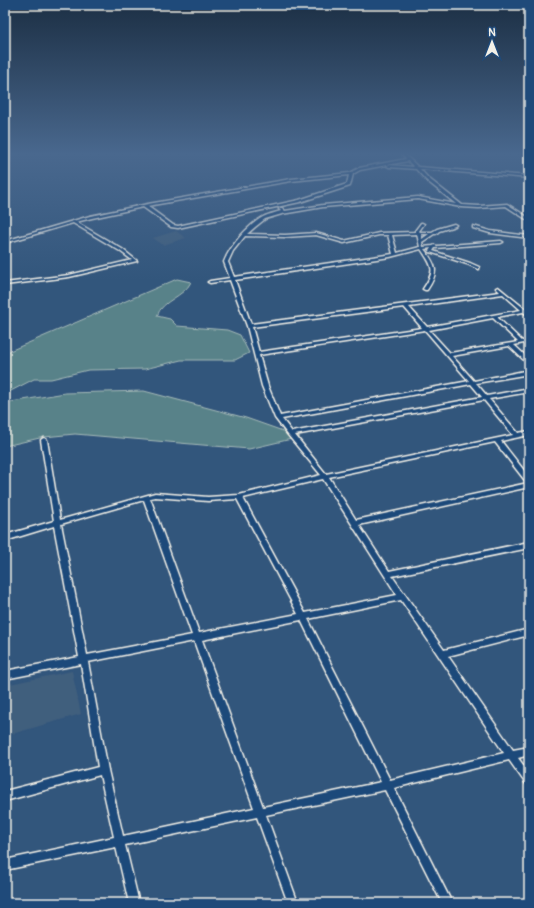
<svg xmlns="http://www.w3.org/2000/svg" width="534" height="908" viewBox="0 0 534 908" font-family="Pangolin,sans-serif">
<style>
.built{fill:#405e7d}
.green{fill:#598289;stroke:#a6bab8}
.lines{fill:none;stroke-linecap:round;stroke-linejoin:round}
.minor-casing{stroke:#f4f1e8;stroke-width:3}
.minor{fill:#1f4a7a;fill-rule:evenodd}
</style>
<rect width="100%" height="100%" fill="#32567c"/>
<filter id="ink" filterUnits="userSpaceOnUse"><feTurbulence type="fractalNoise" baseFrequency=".025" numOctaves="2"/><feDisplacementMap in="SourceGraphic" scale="8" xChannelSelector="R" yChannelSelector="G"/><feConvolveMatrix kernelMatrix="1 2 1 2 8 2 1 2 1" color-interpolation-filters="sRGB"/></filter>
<g filter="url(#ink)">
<path class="built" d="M176 231 186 238 163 245 153 238Z
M72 671 81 714 5 736V685Z"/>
<path class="green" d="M177 279 191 282C184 297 162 300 157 316L170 319 177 326 227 330 240 335 249 353 235 360H181L145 369 88 370 51 379H34L5 394V353Z
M144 391 246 418 300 437 249 449 75 434 44 437 5 446V403L65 393Z"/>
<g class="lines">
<defs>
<path id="minor" d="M401 153H403L418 167 529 176V178L420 169 428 178 462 205 479 206 507 204 529 218V221L506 206 479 208 461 207 418 199 323 207 282 214 265 219 255 227 247 234 285 235 316 233 344 241 379 233 416 232 415 231 421 223H422L424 224 419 231 420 232H432L437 229 454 224 456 225 455 226 439 231 436 234H434L422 242 423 247 433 246 435 245 437 246 501 241 503 242 501 243 435 248 433 251 470 263 479 267V269H478L467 264 430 252 429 251 431 248 424 249C437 266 439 272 427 290H425L423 289C436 270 433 267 421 249L390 257 235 280 251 324 500 292 496 288 498 287 525 309H529V311L528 312 529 313V316L523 312 497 317 522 341 529 340V342L514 345 529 359V364L527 363 509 346 452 356 474 381 529 370V374L476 383 487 396 529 388V392L489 399 518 433 529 431V435L501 441 529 477V487L359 525 389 571 529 542V548L392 576 444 650 529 629V635L448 656 513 750 529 747V755L518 758 529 773V786L526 784 509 760 394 788 452 903H442L385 790 266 815 298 903H288L257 817 125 845 139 903H129L116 847 5 870V860L114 837 100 775 5 801V791L98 767 81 664 5 679V671L79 657 54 526 5 541V535L54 521 41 440 42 439 44 438 47 440 60 520 155 493 208 497 239 495 321 475 288 435 275 418 262 386 247 326 230 280 210 283 208 282 210 281 230 278 224 262C230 246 248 225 263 217 269 214 275 213 281 211L279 209 280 208H282L285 211 323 205 418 197 456 204 426 180 416 169 389 167 387 166 389 165 414 167 408 161 360 170 353 174 350 186 300 202 178 228 171 227 143 207 92 218 76 222 122 249 137 261 69 277 5 285V283L69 275 132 260 120 251 73 223 5 243V241L90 216 148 204 291 179 350 173 359 168 406 159ZM349 175 347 184 299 200 178 226 173 225 147 206 291 181ZM417 234 420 247 397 253 392 235ZM421 234H429L422 239ZM316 235 344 243 379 235H388L393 254 234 277 228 262 233 251 245 236 285 237ZM503 294 521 310 427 327 409 307ZM404 307 422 328 259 352 252 327ZM493 318 518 342 450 353 429 330ZM425 330 469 381 280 416 268 386 259 355ZM471 384 482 397 292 432 282 419ZM484 400 513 435 326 474 295 435ZM495 442 527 483H528L356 520 329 477ZM323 479 397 595 305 613 243 498ZM155 497 208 501 237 499 298 614 199 633 150 498ZM144 500 192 635 87 655 61 524ZM401 600 504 753 390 780 308 619ZM301 620 381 782 263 807 202 640ZM194 641 254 808 123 836 108 770 88 662Z
M473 226 490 231 529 236V238L490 233 473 228Z"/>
</defs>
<use href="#minor" class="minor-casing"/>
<use href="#minor" class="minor"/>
</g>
</g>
<linearGradient id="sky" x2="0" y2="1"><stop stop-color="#1c2f44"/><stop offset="0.55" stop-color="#49688e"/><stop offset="1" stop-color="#49688e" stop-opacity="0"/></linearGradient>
<rect width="534" height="280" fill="url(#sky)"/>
<rect width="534" height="908" fill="none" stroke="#1f4a7a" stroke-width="20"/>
<rect x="10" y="10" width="514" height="888" fill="none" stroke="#f4f1e8" stroke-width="1.5" filter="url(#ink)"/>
<g transform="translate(492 42)" stroke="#1f4a7a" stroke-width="3" paint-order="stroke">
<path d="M0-3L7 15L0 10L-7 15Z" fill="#f4f1e8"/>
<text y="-6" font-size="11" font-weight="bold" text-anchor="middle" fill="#f4f1e8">N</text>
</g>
</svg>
